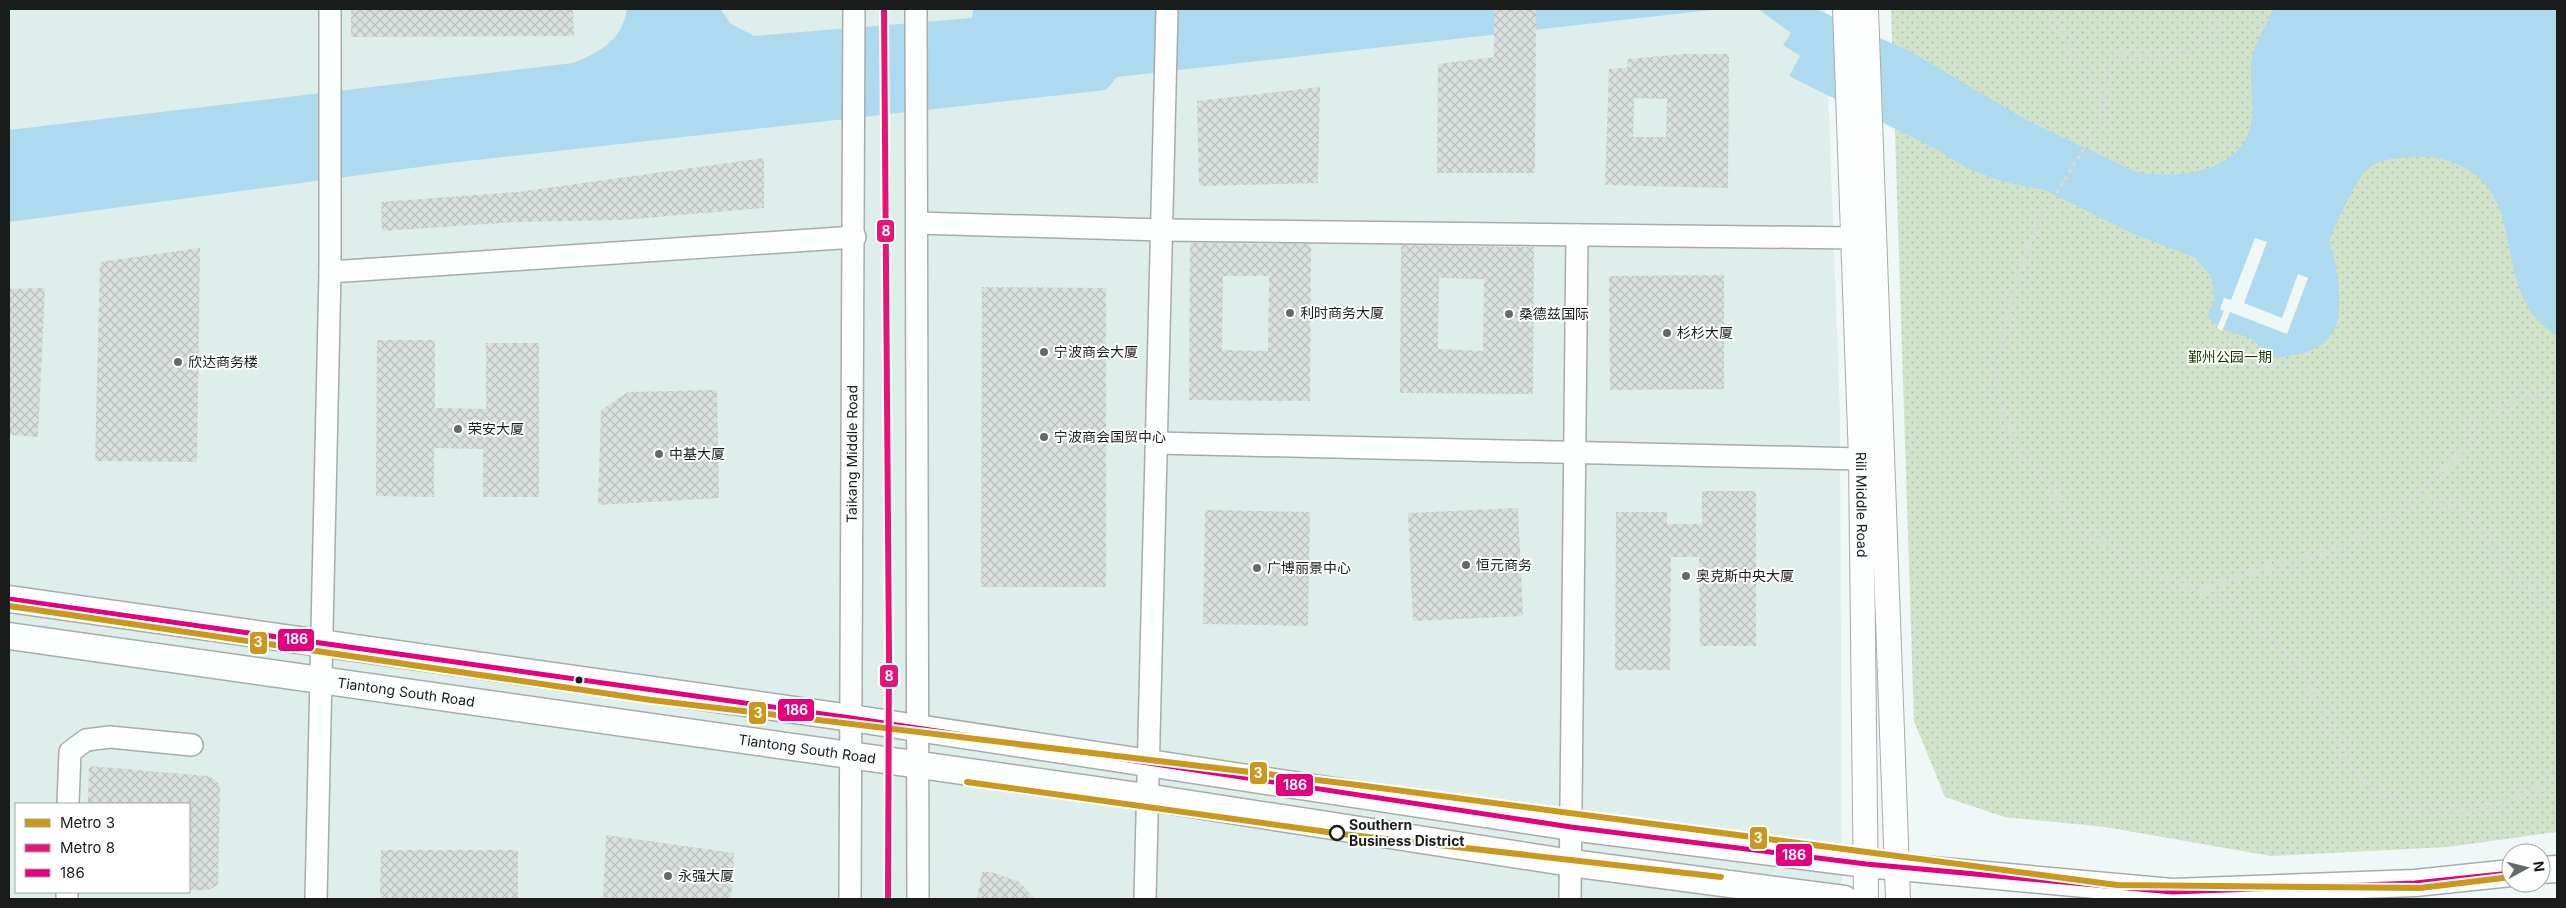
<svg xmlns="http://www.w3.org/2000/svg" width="2566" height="908" viewBox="0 0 2566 908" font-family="Inter,'Noto Sans SC',sans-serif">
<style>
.built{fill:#deeeeb;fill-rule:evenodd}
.green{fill:url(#green-dots)}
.water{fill:#addaef}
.pier{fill:#f0f8f7}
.building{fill:url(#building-cross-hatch);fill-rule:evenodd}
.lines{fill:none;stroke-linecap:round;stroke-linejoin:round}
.tertiary-casing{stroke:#a6acab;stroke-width:24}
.secondary-casing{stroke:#a6acab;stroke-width:26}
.primary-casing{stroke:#a6acab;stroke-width:29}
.path{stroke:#d8dbdb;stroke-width:3;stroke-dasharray:4 4;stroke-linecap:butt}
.tertiary{stroke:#fdfefe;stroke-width:21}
.secondary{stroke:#fdfefe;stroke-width:24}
.primary{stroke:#fdfefe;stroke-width:26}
.bus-1-casing{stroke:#fff;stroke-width:9}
.bus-1{stroke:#e5007d;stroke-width:5}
.metro-1-casing{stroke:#fff;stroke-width:10}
.metro-2-casing{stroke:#fff;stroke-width:10}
.metro-1{stroke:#ca981a;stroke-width:6}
.metro-2{stroke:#e61477;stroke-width:6}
.poi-dot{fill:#646a69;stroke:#fff;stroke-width:2}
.bus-dot{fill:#181d1c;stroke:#fff;stroke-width:2}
.stop-dot{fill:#fff;stroke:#181d1c;stroke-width:2.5}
.labels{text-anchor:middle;stroke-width:4;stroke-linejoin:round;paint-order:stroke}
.poi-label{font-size:14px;fill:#181d1c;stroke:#fff;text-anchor:start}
.park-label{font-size:14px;fill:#1d3701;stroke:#fff}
.street-label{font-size:14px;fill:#181d1c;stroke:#fff}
.stop-label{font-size:14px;font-weight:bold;fill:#181d1c;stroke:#fff;text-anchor:start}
.line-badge{stroke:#fff;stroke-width:2}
.badge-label{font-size:14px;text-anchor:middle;font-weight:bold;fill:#fff}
</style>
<defs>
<pattern id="green-dots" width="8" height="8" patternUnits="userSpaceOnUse" patternTransform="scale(1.25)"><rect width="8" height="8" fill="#d1e3ca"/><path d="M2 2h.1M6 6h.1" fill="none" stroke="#b3c2ad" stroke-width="1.8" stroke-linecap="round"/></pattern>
<pattern id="building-cross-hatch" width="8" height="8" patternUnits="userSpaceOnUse" patternTransform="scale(1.25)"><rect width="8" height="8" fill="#dae0dd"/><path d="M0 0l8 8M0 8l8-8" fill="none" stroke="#bac0bd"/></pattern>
</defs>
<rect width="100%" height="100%" fill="#f0f8f7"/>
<path class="built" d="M9 9H1825L1840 412 1842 899H9ZM16 804H189V892H16Z"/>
<path class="green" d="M1891 9H2557V832L2448 847 2271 856 2105 827 2004 817 1945 797 1914 721Z"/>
<path class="water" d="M627 9H720L731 24 754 36 972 18 973 9H1720L1117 77 1106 90 449 163 9 222V130L573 63C601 52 622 40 627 9Z
M1758 9H1816L1911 52 2028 121 2136 172C2180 180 2248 172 2252 116 2254 93 2246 70 2255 47 2260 34 2268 22 2273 9H2557V335C2503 304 2518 240 2493 195 2477 167 2442 154 2411 157 2397 158 2375 159 2365 171 2358 179 2330 232 2330 241 2330 249 2334 256 2335 263 2347 327 2338 355 2268 358L2253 339 2225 330 2207 318 2214 299 2213 286 2210 275 2196 258 2132 233 2045 190 2004 182 1969 169 1936 149 1789 76 1800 56 1783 45 1791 33Z"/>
<path class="pier" d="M2255 238 2267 242 2244 303 2282 318 2298 274 2308 278 2287 334 2230 312 2222 331 2217 328 2224 311 2220 309 2224 298 2231 300Z"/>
<path class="building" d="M351 9H573L574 36 351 37Z
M1494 9H1536L1535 173H1437L1438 64 1494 57Z
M1684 54H1729L1728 188 1605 185 1609 69 1627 68 1628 59ZM1634 98 1667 99 1666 137H1633Z
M1320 87 1318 183 1199 186 1197 101Z
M764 158V208L621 220 516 222 382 231 381 202 518 192Z
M1190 243 1311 244 1310 401 1189 400ZM1223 276H1269L1268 351 1222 350Z
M1401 245 1534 247 1533 394 1400 393ZM1439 278 1484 279 1483 351 1438 349Z
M200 248 197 462 95 461 100 262Z
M1724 275V389L1610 390 1609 276Z
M982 287 1106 288V587H981Z
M45 288 38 437 9 435V289Z
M377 340H435V408L486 409V343H539V497H483V449L434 448V497L376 496Z
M717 390 719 498 598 505 601 410 628 392Z
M1702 491H1756V646H1700L1699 557H1671L1670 670H1615L1616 512H1667V524H1702Z
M1518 508 1523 616 1413 621 1408 513Z
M1205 510 1310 512 1308 626 1203 624Z
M89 766 208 776 214 779 219 783 220 792 218 885 208 890H189V804H88Z
M606 835 734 853 731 899H603Z
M381 850H518V899H380Z
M982 872H991L1020 882 1034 899H977Z"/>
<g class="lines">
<defs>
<g id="tertiary">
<path d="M916 9 918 899"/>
<path d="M917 223 1162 230 1854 238"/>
<path d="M330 272 855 237"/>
<path d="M1156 443 1861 459"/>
<path d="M68 804 70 752 86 740 110 737 192 745"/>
<path d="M67 899V892"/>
<path d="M316 899 330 272V9"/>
<path id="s1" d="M850 899 854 9"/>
<path d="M1145 899 1167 9"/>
<path d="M1570 899 1577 235"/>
</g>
<g id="secondary">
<path id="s2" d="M1845 9 1861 459 1866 899"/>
<path d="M1866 9 1898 899"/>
</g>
<g id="primary">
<path d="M9 599 851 718 1571 827 1866 864 2172 892 2415 883 2511 873"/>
<path id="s3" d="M9 636 1146 797 1571 863 1844 899"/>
<path d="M2541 870 2557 869"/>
</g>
</defs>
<use href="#tertiary" class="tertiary-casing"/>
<use href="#secondary" class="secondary-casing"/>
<use href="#primary" class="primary-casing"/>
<path class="path" d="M2054 9 2055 17 2082 76 2104 99 2102 119 2037 225 2017 279 2002 341 1998 372 2001 410 2016 443 2074 519 2092 536 2123 556 2197 591 2235 606 2262 625 2303 676 2349 763 2364 783 2388 796 2414 805 2443 812H2471L2519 796 2557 778
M2104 99 2113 51C2155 61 2171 58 2210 42L2228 9
M2419 493 2468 517 2510 568 2547 604 2557 606
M2198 591 2273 566 2335 550 2399 511 2460 456 2482 418 2516 400 2557 396"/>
<use href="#tertiary" class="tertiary"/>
<use href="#secondary" class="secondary"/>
<use href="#primary" class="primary"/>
<defs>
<path id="bus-1" d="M9 599 851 718 1571 827 1866 864 2172 892 2415 883 2511 873"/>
</defs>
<use href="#bus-1" class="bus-1-casing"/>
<use href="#bus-1" class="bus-1"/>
<defs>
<path id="metro-1" d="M9 606 651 700 1350 784 2117 885 2420 888 2511 877
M967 782 1342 834 1721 877"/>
<path id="metro-2" d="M884 9 889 655 888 899"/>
</defs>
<use href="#metro-1" class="metro-1-casing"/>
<use href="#metro-2" class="metro-2-casing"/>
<use href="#metro-1" class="metro-1"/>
<use href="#metro-2" class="metro-2"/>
</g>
<g class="poi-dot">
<circle cx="1290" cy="313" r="5"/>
<circle cx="1509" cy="314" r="5"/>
<circle cx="1667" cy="333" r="5"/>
<circle cx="1044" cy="352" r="5"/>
<circle cx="178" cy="362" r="5"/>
<circle cx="458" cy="429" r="5"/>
<circle cx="1044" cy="437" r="5"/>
<circle cx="659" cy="454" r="5"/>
<circle cx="1466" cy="565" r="5"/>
<circle cx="1257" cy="568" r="5"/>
<circle cx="1686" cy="576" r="5"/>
<circle cx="668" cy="876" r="5"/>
</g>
<circle class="bus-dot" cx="579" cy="680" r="4.5"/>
<circle class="stop-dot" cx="1337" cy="833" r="7"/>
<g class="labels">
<g class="poi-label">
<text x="1300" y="318">利时商务大厦</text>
<text x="1519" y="319">桑德兹国际</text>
<text x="1677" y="338">杉杉大厦</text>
<text x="1054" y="357">宁波商会大厦</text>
<text x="188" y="367">欣达商务楼</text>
<text x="468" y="434">荣安大厦</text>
<text x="1054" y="442">宁波商会国贸中心</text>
<text x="669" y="459">中基大厦</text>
<text x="1476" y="570">恒元商务</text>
<text x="1267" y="573">广博丽景中心</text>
<text x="1696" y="581">奥克斯中央大厦</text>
<text x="678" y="881">永强大厦</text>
</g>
<g class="park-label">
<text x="2230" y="362">鄞州公园一期</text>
</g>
<g class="street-label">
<text dy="5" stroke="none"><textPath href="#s1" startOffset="445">Taikang Middle Road</textPath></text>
<text dy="5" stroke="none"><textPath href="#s2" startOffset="496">Rili Middle Road</textPath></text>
<text dy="5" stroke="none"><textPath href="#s3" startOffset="401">Tiantong South Road</textPath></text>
<text dy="5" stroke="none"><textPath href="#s3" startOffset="806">Tiantong South Road</textPath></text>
</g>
<g class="stop-label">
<text x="1349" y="830">Southern<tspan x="1349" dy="16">Business District</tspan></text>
</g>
</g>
<g class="line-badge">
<rect x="876" y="219" width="19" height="24" rx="5" fill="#e61477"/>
<rect x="277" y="628" width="38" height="24" rx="5" fill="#e5007d"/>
<rect x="249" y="631" width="19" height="24" rx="5" fill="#ca981a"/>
<rect x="879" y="664" width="20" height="24" rx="5" fill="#e61477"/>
<rect x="777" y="698" width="38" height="24" rx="5" fill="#e5007d"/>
<rect x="748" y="701" width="19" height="24" rx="5" fill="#ca981a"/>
<rect x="1249" y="761" width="19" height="24" rx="5" fill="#ca981a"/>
<rect x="1275" y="773" width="39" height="24" rx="5" fill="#e5007d"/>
<rect x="1749" y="826" width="19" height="24" rx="5" fill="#ca981a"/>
<rect x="1775" y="843" width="38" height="24" rx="5" fill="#e5007d"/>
</g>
<g class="badge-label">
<text x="886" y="236">8</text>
<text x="296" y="644">186</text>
<text x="258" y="647">3</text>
<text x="889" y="681">8</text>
<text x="796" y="715">186</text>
<text x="758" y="718">3</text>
<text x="1258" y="778">3</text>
<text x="1295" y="790">186</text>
<text x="1758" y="843">3</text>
<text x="1794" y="860">186</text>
</g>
<rect width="2566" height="908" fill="none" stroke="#181d1c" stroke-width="20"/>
<rect x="15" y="803" width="175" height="90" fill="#ffffff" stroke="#a3a5a4"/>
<rect x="25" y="819" width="25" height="8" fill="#ca981a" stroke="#a3a5a4"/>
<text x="60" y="828" font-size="15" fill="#181d1c">Metro 3</text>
<rect x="25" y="844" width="25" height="8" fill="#e61477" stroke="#a3a5a4"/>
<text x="60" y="853" font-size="15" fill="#181d1c">Metro 8</text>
<rect x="25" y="869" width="25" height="8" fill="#e5007d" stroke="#a3a5a4"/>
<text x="60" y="878" font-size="15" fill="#181d1c">186</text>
<g transform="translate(2526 868) rotate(83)"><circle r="24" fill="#ffffff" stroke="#a3a5a4"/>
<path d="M0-4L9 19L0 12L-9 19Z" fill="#646a69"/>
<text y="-8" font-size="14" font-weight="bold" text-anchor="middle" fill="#181d1c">N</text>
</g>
</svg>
